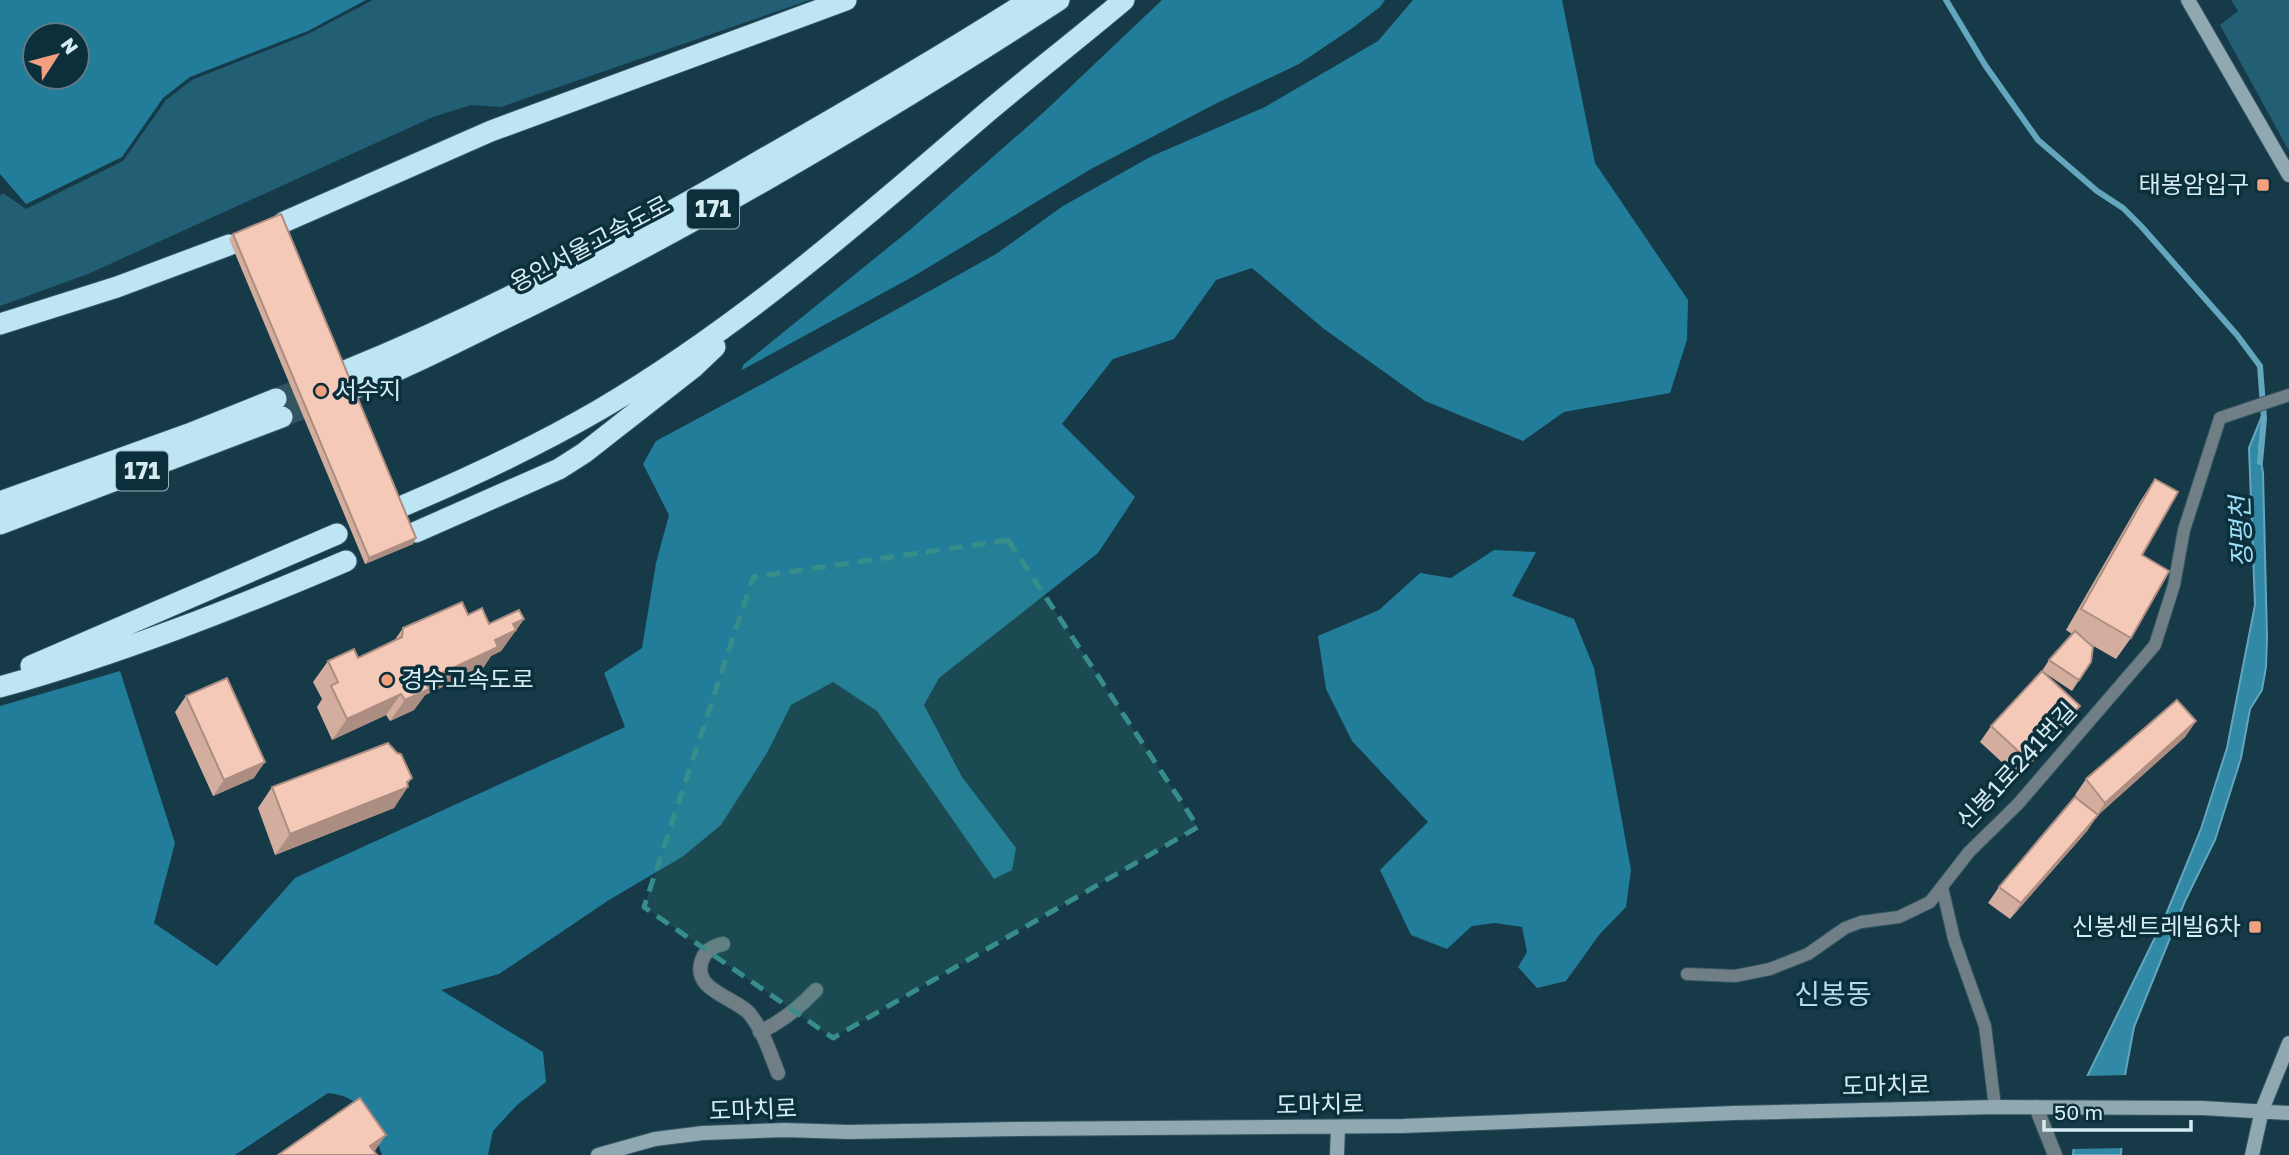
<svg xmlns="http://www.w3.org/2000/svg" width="2289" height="1155" viewBox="0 0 2289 1155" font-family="'Golos Text','Noto Sans KR',sans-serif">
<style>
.green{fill:#235f74}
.forest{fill:#217d9a;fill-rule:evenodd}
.water{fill:#3189a6;stroke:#63a6bd;stroke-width:2}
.pier{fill:#163a47}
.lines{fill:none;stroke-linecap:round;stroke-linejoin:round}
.stream{stroke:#63a6bd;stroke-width:6}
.highway-tunnel{stroke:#335561;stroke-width:21;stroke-dasharray:21 10;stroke-linecap:butt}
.lane-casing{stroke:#355663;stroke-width:14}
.street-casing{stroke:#355663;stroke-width:16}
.secondary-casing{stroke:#355663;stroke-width:16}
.highway-casing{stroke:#355663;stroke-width:23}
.lane{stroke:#6f7f85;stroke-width:12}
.street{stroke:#6f7f85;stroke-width:14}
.secondary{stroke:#8fa8b2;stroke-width:14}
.highway{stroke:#bde5f4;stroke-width:21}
.wall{fill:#d3ad9e}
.shaded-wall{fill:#ac8d81}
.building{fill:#f5c9b8;stroke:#ac8d81;stroke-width:2}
.marked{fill:#378d89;fill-opacity:0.2;stroke:#378d89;stroke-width:5;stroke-dasharray:14 9;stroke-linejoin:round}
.poi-dot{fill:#f2a080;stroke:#0b303c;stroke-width:2.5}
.labels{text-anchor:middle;stroke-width:7;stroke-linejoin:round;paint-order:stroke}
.shield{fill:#0b303c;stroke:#9ab3bc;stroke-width:2}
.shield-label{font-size:23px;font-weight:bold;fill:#d7ebf3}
.poi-label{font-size:24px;fill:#d7ebf3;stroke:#0b303c;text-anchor:end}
.street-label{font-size:24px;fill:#d7ebf3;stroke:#0b303c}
.water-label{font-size:26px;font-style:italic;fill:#9ddef7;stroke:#0b303c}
.quarter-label{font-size:28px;fill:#b4dceb;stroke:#0b303c}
</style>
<rect width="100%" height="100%" fill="#163a47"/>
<path class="green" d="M373 0H810L501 107 471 105 433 117 88 274 0 306V196L3 193 26 209 123 161 166 100 192 80 308 34Z
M2231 0H2289V151L2220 25 2238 11Z"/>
<path class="forest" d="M0 0H366L308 31 190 77 163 98 122 157 26 204 0 174ZM35 35H77V77H35Z
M1162 0H1385L1380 7 1351 29 1299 64 1215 104 1091 169 914 276 742 370 743 365 911 229 1044 112Z
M1413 0H1562L1595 163 1688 300 1687 340 1670 393 1564 412 1523 441 1425 401 1324 329 1252 268 1216 280 1174 339 1113 359 1062 424 1135 497 1098 553 939 678 924 705 962 777 1016 848 1012 870 994 879 877 711 833 682 791 705 767 753 721 825 682 857 609 900 499 974 441 990 543 1052 546 1082 517 1105 493 1131 488 1155H382C371 1123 367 1097 328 1093L235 1155H0V706L120 671 175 843 154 923 217 966 295 878 625 727 604 673 642 648 656 563 669 515 643 464 656 441 766 382 996 254 1063 206 1150 157 1265 107 1378 41Z
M1494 550 1536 552 1512 596 1574 619 1594 668 1631 870 1626 907 1599 935 1566 981 1537 988 1518 967 1527 952 1522 927 1495 923 1472 926 1447 949 1411 935 1380 870 1428 822 1352 741 1326 689 1318 636 1379 610 1420 573 1451 578Z"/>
<path class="water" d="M2264 411 2259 447 2263 473 2267 638 2266 667 2262 690 2250 709 2241 758 2215 840 2185 901 2134 1027 2125 1075 2121 1155H2073L2079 1093 2165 917 2201 829 2227 748 2255 605 2249 448Z"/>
<path class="pier" d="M2129 1075 2125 1148 2070 1149 2076 1093 2084 1076Z"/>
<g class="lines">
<path class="stream" d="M1946 0 1985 65 2038 140 2097 191 2123 208 2141 226 2237 335 2260 366 2264 419 2260 462"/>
<path class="highway-tunnel" d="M276 399 320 381
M282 417 326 399"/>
<defs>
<path id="lane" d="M1942 887 1954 939 1985 1026 1995 1107
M1687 974 1735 976 1770 969 1808 954 1845 928 1861 922 1899 917 1930 902 1969 852 2018 804 2155 645 2174 585 2184 530 2220 418 2289 395"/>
<path id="street" d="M723 944C714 946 705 951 702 960 691 990 734 997 749 1013 763 1030 770 1053 778 1073
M760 1032C783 1021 799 1008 816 990
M2036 1107 2055 1155"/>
<path id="secondary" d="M2188 0 2289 175
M598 1155 655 1139 703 1133 785 1130 849 1132 1015 1129 1403 1126 1734 1113 1995 1107 2202 1108 2289 1113
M1337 1155 1338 1127
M2252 1155 2262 1110 2289 1043"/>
<path id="highway" d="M284 222 491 131 846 0
M0 324 117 287 229 245
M345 371C492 311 633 235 770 155 858 105 945 54 1030 0
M353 389C412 366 468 336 526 308 709 218 887 112 1059 0
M0 502 189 434 276 399
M405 505C471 477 537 446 599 410 740 327 862 220 985 114 1031 75 1078 39 1124 0
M0 524 282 417
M416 532 559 469 584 453 694 367 715 347
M31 666 337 534
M0 687C119 654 233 609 346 561"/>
</defs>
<use href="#lane" class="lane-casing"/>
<use href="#street" class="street-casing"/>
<use href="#secondary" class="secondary-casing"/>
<use href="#highway" class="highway-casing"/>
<use href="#lane" class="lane"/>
<use href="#street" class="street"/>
<use href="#secondary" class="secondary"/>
<use href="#highway" class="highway"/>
</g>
<path class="wall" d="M233 234 413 544 365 564 229 239Z
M2155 479 2142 555 2131 638 2116 659 2090 644 2091 662 2072 691 2045 673 2069 722 2018 777 1980 742 1991 726 2042 671 2049 660 2072 634 2066 630 2141 500Z
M468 615 489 624 524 619 501 651 491 656 483 668 425 695 414 710 390 721 386 715 332 740 317 707 322 699 313 682 328 661 358 658 394 641 403 628Z
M186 696 254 778 213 796 175 712Z
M2196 721 2185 737 2097 816 2087 831 2010 919 1988 903 1999 887 2079 800 2075 795 2086 779Z
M408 784 394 808 275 855 258 808 272 787Z"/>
<path class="shaded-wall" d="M416 538 413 544 365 564 369 558Z
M524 619 501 651 491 656 483 668 425 695 414 710 390 721 405 700 425 681 495 640 513 624Z
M401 694 386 715 332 740 347 719Z
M2080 706 2069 722 2018 777 2029 761Z
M2196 721 2185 737 2097 816 2087 831 2010 919 2021 903 2094 819 2105 803Z
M265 762 254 778 213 796 224 780Z
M412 778 404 789 408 787 394 808 275 855 290 834 407 782Z
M386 1135 372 1155 370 1146Z"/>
<path class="building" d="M281 214 416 538 369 558 233 234Z
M2155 479 2178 492 2142 555 2169 571 2131 638 2081 609Z
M462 602 468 615 482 608 489 624 519 610 524 619 513 624 516 630 495 640 498 647 425 681 429 689 405 700 401 694 347 719 331 686 338 682 328 661 354 649 358 658 402 637 403 628Z
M2075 631 2093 647 2091 662 2079 680 2049 660Z
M2042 671 2080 706 2029 761 1991 726Z
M227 678 265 762 224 780 186 696Z
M2177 700 2196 721 2105 803 2086 779Z
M388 743 397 753 401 754 412 778 407 782 408 787 290 834 272 787Z
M2075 797 2098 815 2021 903 1999 887Z
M360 1098 386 1135 370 1146 377 1155H278Z"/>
<path class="marked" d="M1008 540 1198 827 833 1038 644 907 753 577Z"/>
<g class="poi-dot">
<rect x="2256" y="178" width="14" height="14" rx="3.5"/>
<circle cx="321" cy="391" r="7"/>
<circle cx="387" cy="680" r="7"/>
<rect x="2248" y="920" width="14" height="14" rx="3.5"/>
</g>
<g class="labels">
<g class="shield">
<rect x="687" y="189.5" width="52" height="39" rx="5"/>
<rect x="116" y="451.5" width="52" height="39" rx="5"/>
</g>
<g class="shield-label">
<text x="713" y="217">171</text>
<text x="142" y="479">171</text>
</g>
<g class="poi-label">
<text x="2249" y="193">태봉암입구</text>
<text x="335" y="399" text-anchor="start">서수지</text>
<text x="401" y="688" text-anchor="start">경수고속도로</text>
<text x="2241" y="935">신봉센트레빌6차</text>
</g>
<g class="street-label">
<text transform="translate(590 244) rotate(-28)" y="8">용인서울고속도로</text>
<text transform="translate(2017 766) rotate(-47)" y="8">신봉1로241번길</text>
<text transform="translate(1886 1086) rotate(-1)" y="8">도마치로</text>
<text transform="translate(1320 1105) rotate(-1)" y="8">도마치로</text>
<text transform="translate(753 1110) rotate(-2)" y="8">도마치로</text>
</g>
<g class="water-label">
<text transform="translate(2241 532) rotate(-92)" y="9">정평천</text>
</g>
<g class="quarter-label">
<text x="1833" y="1004">신봉동</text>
</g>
</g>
<g transform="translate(56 56) rotate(54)"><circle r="33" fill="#0b303c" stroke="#5d7b85" stroke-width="2"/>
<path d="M0-5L12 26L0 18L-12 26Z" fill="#f2a080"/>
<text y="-10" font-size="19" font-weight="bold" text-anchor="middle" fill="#d7ebf3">N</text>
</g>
<path d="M2044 1120v10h147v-10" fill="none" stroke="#d7ebf3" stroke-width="3.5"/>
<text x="2054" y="1120" font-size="21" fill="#d7ebf3" stroke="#0b303c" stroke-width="5" paint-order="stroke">50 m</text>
</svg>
